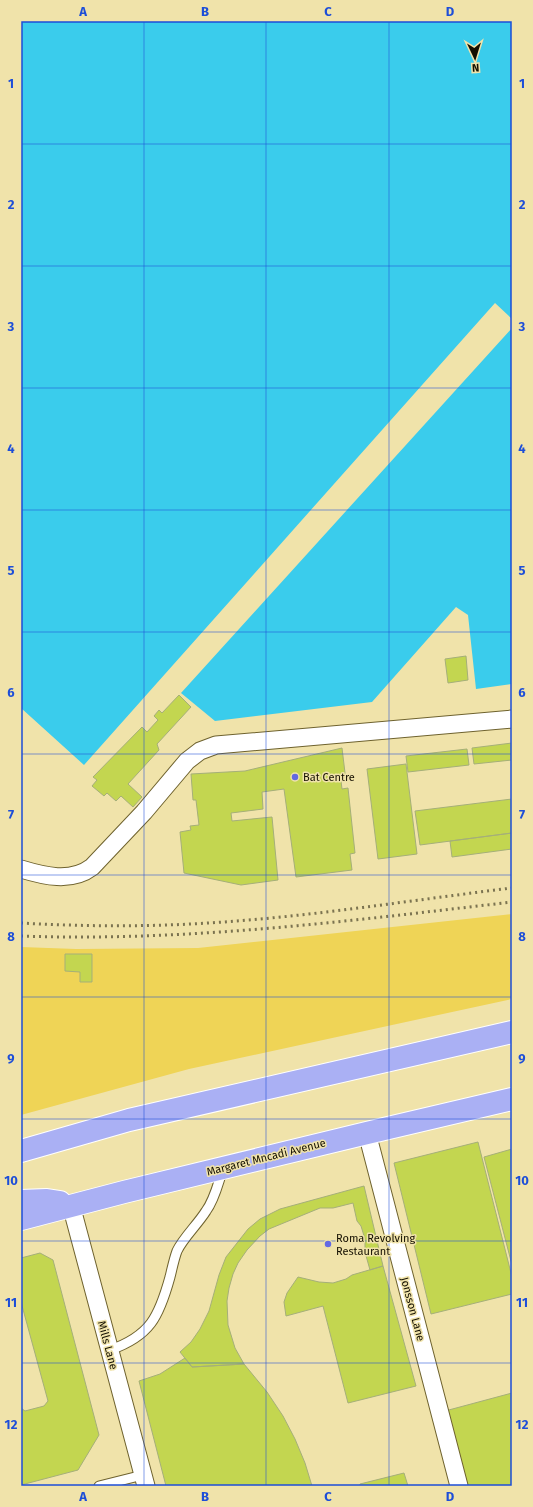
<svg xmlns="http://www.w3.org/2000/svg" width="533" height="1507" viewBox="0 0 533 1507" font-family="'Fira Sans',sans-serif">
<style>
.green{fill:#efd456}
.water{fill:#3accec}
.building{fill:#c3d650;stroke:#a5af79}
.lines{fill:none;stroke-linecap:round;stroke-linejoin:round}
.service-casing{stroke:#6e622e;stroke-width:11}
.minor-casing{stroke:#6e622e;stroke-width:19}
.primary-casing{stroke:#fff;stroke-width:24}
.service{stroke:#fff;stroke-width:9}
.minor{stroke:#fff;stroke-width:17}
.primary{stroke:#aab0f4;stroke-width:22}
.rail{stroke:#7b7350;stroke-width:3;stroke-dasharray:2 4;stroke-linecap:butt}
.grid{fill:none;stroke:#1d4ed8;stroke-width:1;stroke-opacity:0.55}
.poi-dot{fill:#636ae3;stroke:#f0e3aa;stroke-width:1.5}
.labels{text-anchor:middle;stroke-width:3;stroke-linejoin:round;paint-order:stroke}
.poi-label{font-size:11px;fill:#140f00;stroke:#f0e3aa;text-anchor:start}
.street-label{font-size:11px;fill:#140f00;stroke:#f0e3aa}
.neatline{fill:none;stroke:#1d4ed8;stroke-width:1.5}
.grid-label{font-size:13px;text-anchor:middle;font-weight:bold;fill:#1d4ed8}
</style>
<rect width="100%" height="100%" fill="#f0e3aa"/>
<path class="green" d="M512 914V999L189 1069 21 1115V947L76 949 198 948Z"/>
<path class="water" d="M21 21H512V319L495 303 84 765 21 708Z
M512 328V684L476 689 468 615 456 607 372 702 215 721 181 693Z"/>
<path class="building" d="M466 656 468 680 448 683 445 659Z
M179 695 191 707 157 744 159 750 128 784 142 797 133 807 121 796 116 801 107 793 104 796 92 786 97 780 93 777 142 727 147 732 158 720 154 716 159 710 162 713Z
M512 743V760L474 764 472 748Z
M342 748 346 781H341L342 789 348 788 355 853 350 854 352 870 296 877 284 789 262 792 263 809 231 813 232 821 272 817 278 880 241 885 184 873 180 832 191 830 190 826 199 825 196 800H193L191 774 245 771Z
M467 749 469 765 408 772 406 756Z
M406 764 417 854 378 859 367 769Z
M512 799V833L420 845 415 811Z
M512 833V849L452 857 450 841Z
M65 954H92V982H80V972L65 971Z
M478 1142 512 1277V1294L431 1314 394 1163Z
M512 1149V1265L484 1157Z
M364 1186 383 1266 370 1270 365 1252V1239L361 1226 357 1221 353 1203 333 1208H320L269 1229 260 1236 247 1250 238 1263 233 1274 229 1288 227 1301 228 1325 235 1348 244 1364 192 1367 180 1352 191 1342 200 1329 209 1311 219 1275 226 1257 248 1229 260 1219 280 1209Z
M40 1253 53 1260 99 1435 78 1470 21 1485V1408L25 1411 44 1406 48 1401 21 1302V1258Z
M383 1266 416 1386 348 1403 323 1306 286 1316 284 1302 287 1293 298 1277 319 1282 333 1283 346 1279 352 1275Z
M185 1358 192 1367 244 1364 267 1392 283 1416 295 1439 305 1463 312 1486H166L139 1381 160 1374Z
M512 1393V1486H465L445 1411Z
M404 1473 408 1486H360V1484Z"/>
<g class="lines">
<defs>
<path id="service" d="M110 1350C150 1336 159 1317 170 1277 172 1269 174 1259 177 1251 183 1238 198 1224 206 1211 215 1199 218 1183 223 1169
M99 1486 143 1475"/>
<path id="minor" d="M21 869C44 876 71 883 92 867L144 812 187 761 200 751 216 745 512 719
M367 1133 459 1486
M71 1205 146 1486"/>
<path id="primary" d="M21 1151 129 1120 512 1032
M21 1201 47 1200 60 1202
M21 1219 124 1192 367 1133 512 1099"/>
</defs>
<use href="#service" class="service-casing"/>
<use href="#minor" class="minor-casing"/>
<use href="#primary" class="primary-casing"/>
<use href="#service" class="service"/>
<use href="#minor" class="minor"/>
<use href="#primary" class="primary"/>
<path class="rail" d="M21 923C92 927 165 927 236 921 328 914 420 899 512 888
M21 936C186 942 349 921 512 902"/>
</g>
<path class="grid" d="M144 21V1486M266 21V1486M389 21V1486M21 144H512M21 266H512M21 388H512M21 510H512M21 632H512M21 754H512M21 875H512M21 997H512M21 1119H512M21 1241H512M21 1363H512"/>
<g class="poi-dot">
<circle cx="295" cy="777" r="4"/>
<circle cx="328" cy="1244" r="4"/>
</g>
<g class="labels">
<g class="poi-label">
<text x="303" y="781">Bat Centre</text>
<text x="336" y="1242">Roma Revolving<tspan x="336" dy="13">Restaurant</tspan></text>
</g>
<g class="street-label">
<text transform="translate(266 1157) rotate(-14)" y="4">Margaret Mncadi Avenue</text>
<text transform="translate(413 1309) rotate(75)" y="4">Jonsson Lane</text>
<text transform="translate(108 1345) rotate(75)" y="4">Mills Lane</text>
</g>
</g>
<rect width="533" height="1507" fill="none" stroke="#f0e3aa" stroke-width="44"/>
<g transform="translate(475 58) rotate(176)" stroke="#f0e3aa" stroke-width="3" paint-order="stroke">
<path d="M0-3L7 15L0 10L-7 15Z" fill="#140f00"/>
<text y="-6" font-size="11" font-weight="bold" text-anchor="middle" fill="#140f00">N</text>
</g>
<rect x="22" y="22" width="489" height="1463" class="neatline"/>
<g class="grid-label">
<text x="83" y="16">A</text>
<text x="205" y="16">B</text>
<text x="328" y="16">C</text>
<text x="450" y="16">D</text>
<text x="11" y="88">1</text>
<text x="522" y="88">1</text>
<text x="11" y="209">2</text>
<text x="522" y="209">2</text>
<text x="11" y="331">3</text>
<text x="522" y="331">3</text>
<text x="11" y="453">4</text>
<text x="522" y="453">4</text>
<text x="11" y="575">5</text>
<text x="522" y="575">5</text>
<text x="11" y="697">6</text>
<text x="522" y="697">6</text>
<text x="11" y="819">7</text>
<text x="522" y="819">7</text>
<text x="11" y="941">8</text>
<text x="522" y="941">8</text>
<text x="11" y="1063">9</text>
<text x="522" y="1063">9</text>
<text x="11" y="1185">10</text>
<text x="522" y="1185">10</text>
<text x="11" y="1307">11</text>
<text x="522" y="1307">11</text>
<text x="11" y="1429">12</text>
<text x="522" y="1429">12</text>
<text x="83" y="1501">A</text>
<text x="205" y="1501">B</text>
<text x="328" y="1501">C</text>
<text x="450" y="1501">D</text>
</g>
</svg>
